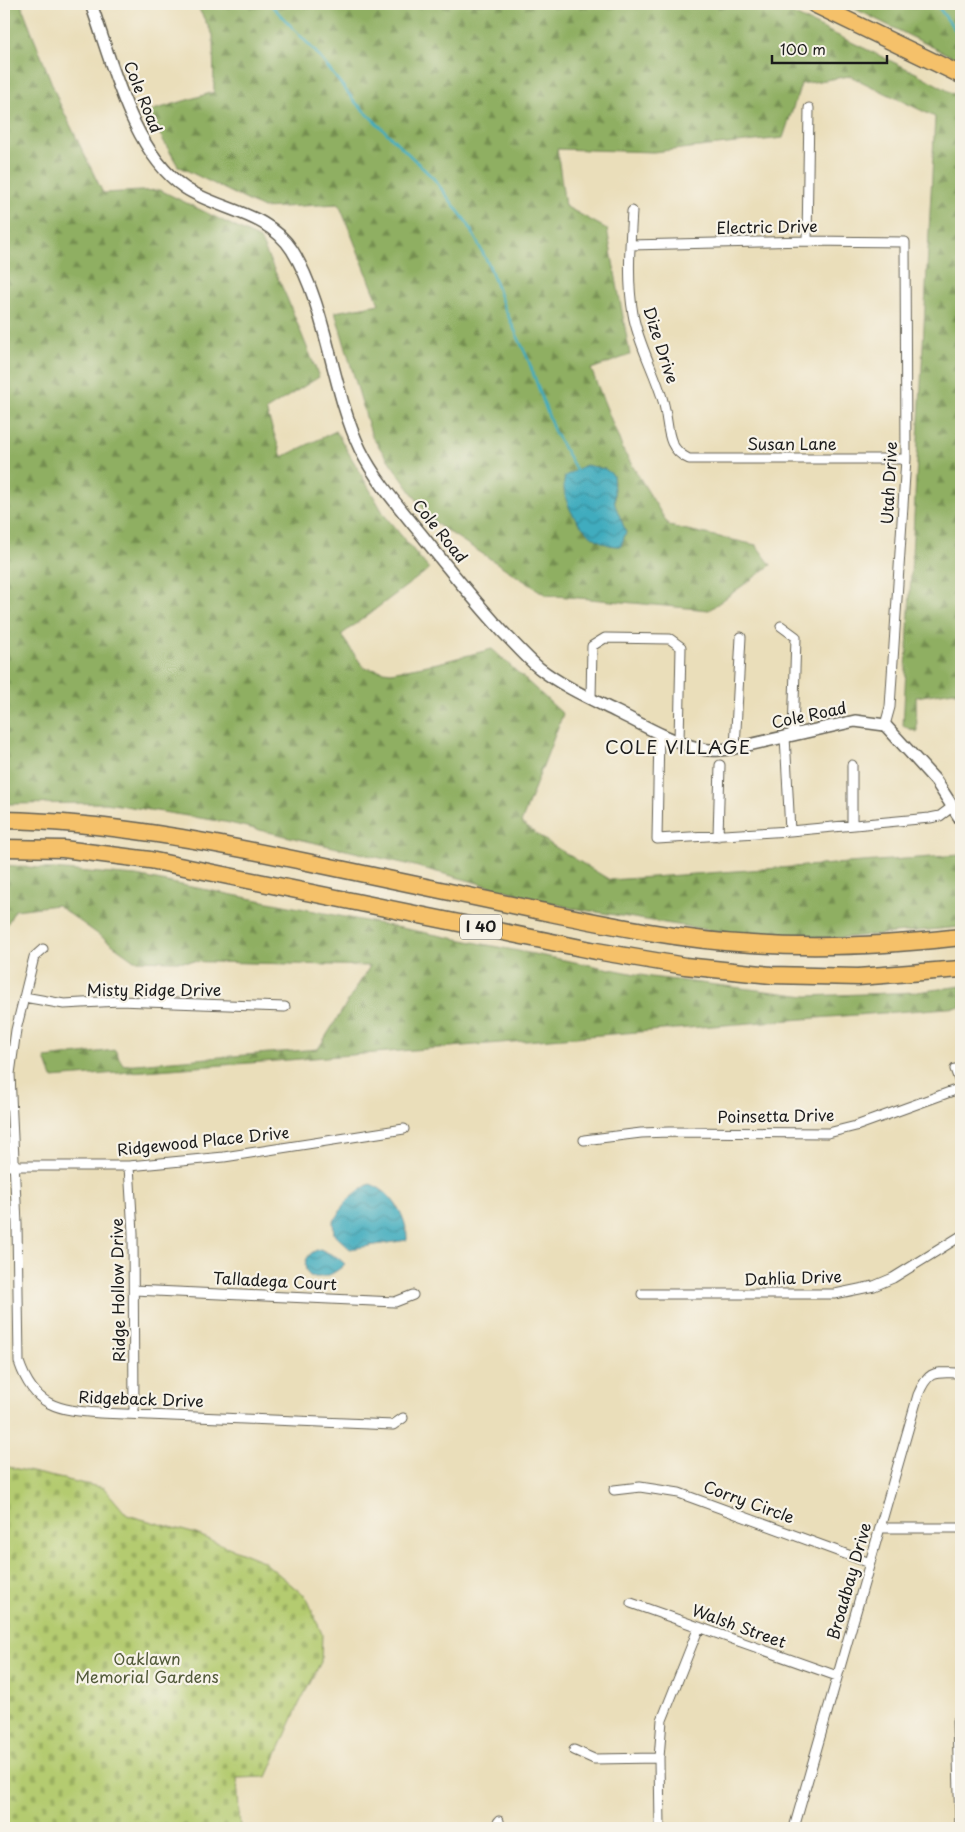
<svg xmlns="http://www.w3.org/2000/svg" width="965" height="1832" viewBox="0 0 965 1832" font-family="'Playpen Sans',sans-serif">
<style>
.forest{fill:url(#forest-firs);stroke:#56663f}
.cemetery{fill:url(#cemetery-stones);stroke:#687446}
.water{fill:url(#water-waves);stroke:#2e646d}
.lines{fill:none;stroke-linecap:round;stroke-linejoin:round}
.stream{stroke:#40acbe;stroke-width:2.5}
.minor-casing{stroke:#646053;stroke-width:11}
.tertiary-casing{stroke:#646053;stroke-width:14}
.motorway-casing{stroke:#646053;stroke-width:19}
.minor{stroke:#fff;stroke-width:9}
.tertiary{stroke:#fff;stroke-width:11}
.motorway{stroke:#f5c16b;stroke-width:16}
.labels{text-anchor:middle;stroke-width:4.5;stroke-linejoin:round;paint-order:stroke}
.shield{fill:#f7f3e8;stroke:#5e5c59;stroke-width:1}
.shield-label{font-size:15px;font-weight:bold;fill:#1c1c1c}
.street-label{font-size:16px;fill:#1c1c1c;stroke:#f7f3e8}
.park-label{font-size:16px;fill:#515939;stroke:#f7f3e8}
.neighbourhood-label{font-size:18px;letter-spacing:1px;fill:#1c1c1c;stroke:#f7f3e8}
</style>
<defs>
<pattern id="forest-firs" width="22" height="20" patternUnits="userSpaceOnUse" patternTransform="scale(1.25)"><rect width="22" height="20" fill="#8faf62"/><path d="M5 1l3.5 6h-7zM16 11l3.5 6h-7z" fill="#748e50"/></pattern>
<pattern id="cemetery-stones" width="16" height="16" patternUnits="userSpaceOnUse" patternTransform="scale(1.25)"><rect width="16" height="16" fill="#b4cb70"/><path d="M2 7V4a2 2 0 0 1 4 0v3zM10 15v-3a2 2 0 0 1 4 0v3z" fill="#9aae60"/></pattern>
<pattern id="water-waves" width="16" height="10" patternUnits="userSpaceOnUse" patternTransform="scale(1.25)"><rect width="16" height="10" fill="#40acbe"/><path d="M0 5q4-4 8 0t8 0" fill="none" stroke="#358b9a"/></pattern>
</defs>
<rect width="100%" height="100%" fill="#f7f3e8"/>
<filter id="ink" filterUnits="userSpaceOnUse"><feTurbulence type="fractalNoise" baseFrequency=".02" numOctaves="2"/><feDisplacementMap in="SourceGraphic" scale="10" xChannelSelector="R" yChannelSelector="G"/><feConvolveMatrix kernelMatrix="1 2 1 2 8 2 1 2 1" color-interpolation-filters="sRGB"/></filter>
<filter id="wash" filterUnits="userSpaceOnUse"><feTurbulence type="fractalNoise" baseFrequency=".0096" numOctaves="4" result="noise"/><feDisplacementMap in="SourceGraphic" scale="20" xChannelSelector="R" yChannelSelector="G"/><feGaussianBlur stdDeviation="1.12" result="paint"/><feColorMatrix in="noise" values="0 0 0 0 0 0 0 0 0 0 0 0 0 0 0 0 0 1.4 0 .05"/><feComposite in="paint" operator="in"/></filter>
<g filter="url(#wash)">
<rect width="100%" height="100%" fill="#eadeba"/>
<path class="forest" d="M4 4H21L59 102 103 193 160 190 260 239 287 298 319 377 266 410 282 457 336 431 385 516 429 569 341 635 364 668 391 672 438 663 492 649 563 714 521 823 552 845 610 880 960 855 961 927 839 938 740 935 571 908 411 865 225 822 106 803 4 804Z
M196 4H772L918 74 961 98V694L953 691 916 697 917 732 903 726 935 117 850 76 801 84 783 138 653 152 557 149 565 206 607 229 630 355 591 369 624 452 669 526 756 545 771 565 709 610 546 595 432 521 372 437 335 312 379 304 339 204 263 208 178 166 147 112 214 92 213 35Z
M845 4H961V61Z
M4 865 136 876 651 977 807 996 918 992 961 986V1007C658 1029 355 1056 52 1078L45 1058 115 1050 123 1065 318 1049 370 966 134 960 57 905 15 910 4 930Z"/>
<path class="cemetery" d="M4 1466 104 1488 127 1515 196 1534 263 1561 307 1598 322 1634 321 1662 299 1704 267 1777 237 1778 240 1828H4Z"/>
<path class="water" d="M586 465 605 469 613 475 615 505 626 532 621 546C591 549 557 505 565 476Z
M370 1184C392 1191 408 1218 407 1240L350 1249 334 1234 333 1221C339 1216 339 1213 342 1207 346 1200 362 1187 370 1184Z
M320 1249 337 1257 345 1264C336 1273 323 1280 310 1276 300 1266 307 1252 320 1249Z"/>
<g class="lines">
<path class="stream" d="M270 4 314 50 356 103 434 179 468 224 489 265 504 307 528 359 554 431 577 471
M936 4 961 38"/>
</g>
</g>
<g filter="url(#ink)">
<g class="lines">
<defs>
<path id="minor" d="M632 211C630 245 627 280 633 314 638 344 655 372 663 401 670 424 664 448 689 459H906
M807 241 809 108
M630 245 807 241 905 242 906 459 890 707 885 725
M781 626 796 637 793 734
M591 699 592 646 605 638 670 639 681 647 679 741
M659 733 657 839 790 831 930 818 940 816 952 807
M785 736 790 831
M735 748 741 637
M852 825V765
M718 836 720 765
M43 949 34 957 16 1030 10 1074 17 1224 19 1362C34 1407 58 1410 100 1413L393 1425 403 1418
M24 997 64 1004 119 1001 285 1007
M955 1069 961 1085
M584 1140 641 1133 669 1132 828 1133 856 1126 961 1088
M4 1166H129L224 1157 404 1129
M129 1166 133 1233 134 1413
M134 1290 395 1302 413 1295
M642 1294H835L874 1286 893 1278 961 1236
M614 1490 640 1487 679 1493 870 1563
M880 1528H961
M631 1603 837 1676
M574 1750 594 1759 659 1758
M494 1828 499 1821
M660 1828 659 1758 662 1720 699 1627
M794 1828 918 1395C929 1368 936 1373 961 1373
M960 1828 957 1721H961"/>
<path id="tertiary" d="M91 4C112 62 132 152 185 188 218 210 268 212 292 250 327 306 331 388 360 449 375 480 400 508 421 534 447 567 474 600 502 631 514 643 526 657 539 668 562 686 591 699 617 712 643 725 670 741 698 748 711 752 723 750 735 748L855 721 885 725 936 781 961 820"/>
<path id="motorway" d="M814 4 961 75
M4 820C107 822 206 841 307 862 382 878 456 893 531 909 604 924 678 940 752 944 822 949 892 945 961 937
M4 848 63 849 150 860 596 951 685 966 771 975 858 977 961 969"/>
</defs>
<use href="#minor" class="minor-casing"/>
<use href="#tertiary" class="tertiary-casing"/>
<use href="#motorway" class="motorway-casing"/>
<use href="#minor" class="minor"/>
<use href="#tertiary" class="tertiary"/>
<use href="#motorway" class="motorway"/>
</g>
</g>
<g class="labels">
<rect class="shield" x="460" y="914.5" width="42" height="25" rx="4"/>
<g class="shield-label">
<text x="481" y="932">I 40</text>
</g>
<g class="street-label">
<text transform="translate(143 97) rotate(68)" y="6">Cole Road</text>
<text transform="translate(767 227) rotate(-1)" y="6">Electric Drive</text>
<text transform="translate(661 345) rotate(72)" y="6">Dize Drive</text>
<text x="792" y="450">Susan Lane</text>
<text transform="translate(889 483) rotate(-87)" y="6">Utah Drive</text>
<text transform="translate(440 531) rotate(51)" y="6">Cole Road</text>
<text transform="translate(809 715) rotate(-12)" y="6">Cole Road</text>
<text x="154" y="996">Misty Ridge Drive</text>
<text transform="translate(776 1116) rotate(-1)" y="6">Poinsetta Drive</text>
<text transform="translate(203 1141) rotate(-6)" y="6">Ridgewood Place Drive</text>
<text transform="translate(793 1278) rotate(-2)" y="6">Dahlia Drive</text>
<text transform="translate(275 1281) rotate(3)" y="6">Talladega Court</text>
<text transform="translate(118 1290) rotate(-91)" y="6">Ridge Hollow Drive</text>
<text transform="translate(141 1399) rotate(2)" y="6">Ridgeback Drive</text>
<text transform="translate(749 1502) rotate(20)" y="6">Corry Circle</text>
<text transform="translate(849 1581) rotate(-74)" y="6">Broadbay Drive</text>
<text transform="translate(739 1626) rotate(20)" y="6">Walsh Street</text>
</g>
<g class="park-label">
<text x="147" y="1665">Oaklawn<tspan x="147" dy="18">Memorial Gardens</tspan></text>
</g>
<g class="neighbourhood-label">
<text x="678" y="754">COLE VILLAGE</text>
</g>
</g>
<rect width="965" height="1832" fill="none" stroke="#f7f3e8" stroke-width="20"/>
<path d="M772 55v8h115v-8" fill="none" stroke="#1c1c1c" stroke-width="2.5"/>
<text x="780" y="55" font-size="15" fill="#1c1c1c" stroke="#f7f3e8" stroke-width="4" paint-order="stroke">100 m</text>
</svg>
